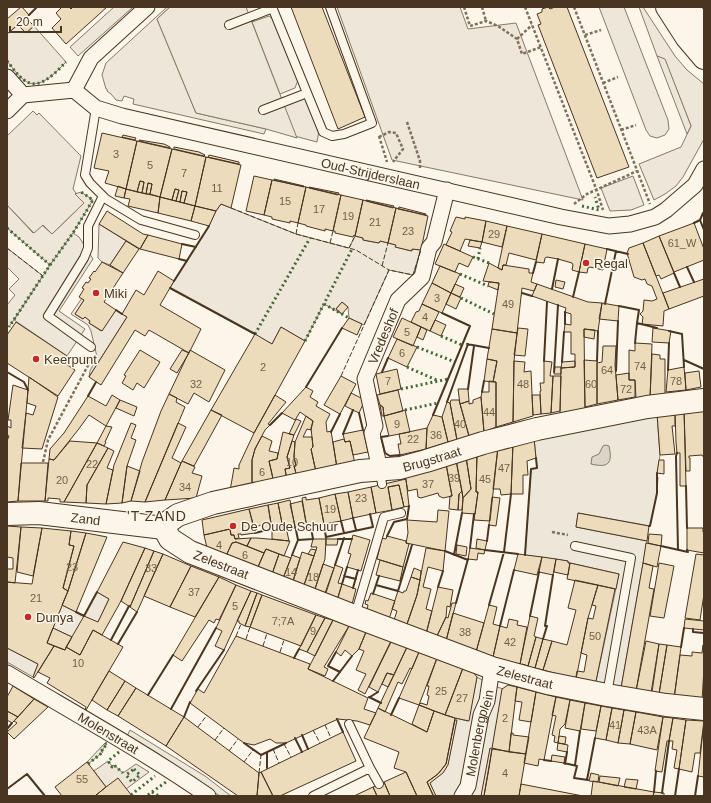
<svg xmlns="http://www.w3.org/2000/svg" width="711" height="803" viewBox="0 0 711 803" font-family="Arial,sans-serif">
<style>
.green{fill:#ede6d9;stroke:#887966}
.parking{fill:#ede7d9;stroke:#887966}
.water{fill:#dcd4c6;stroke:#887966}
.building{fill:#ecdcbc;stroke:#4a3520}
.lines{fill:none;stroke-linecap:round;stroke-linejoin:round}
.lane-casing{stroke:#4a3520;stroke-width:10}
.street-casing{stroke:#4a3520;stroke-width:17}
.secondary-casing{stroke:#4a3520;stroke-width:24}
.path{stroke:#7f6f5c;stroke-width:2.5;stroke-dasharray:3 2;stroke-linecap:butt}
.lane{stroke:#fbf6e9;stroke-width:8}
.street{stroke:#fbf6e9;stroke-width:15}
.secondary{stroke:#fbf6e9;stroke-width:22}
.hedge{stroke:#436837;stroke-width:3;stroke-dasharray:2 3;stroke-linecap:butt}
.fence{stroke:#4a3520;stroke-width:1;stroke-dasharray:5 2;stroke-linecap:butt}
.wall{stroke:#4a3520;stroke-width:2}
.poi-dot{fill:#c62828;stroke:#fbf6e9;stroke-width:1.5}
.labels{text-anchor:middle;stroke-width:3;stroke-linejoin:round;paint-order:stroke}
.number-label{font-size:11px;fill:#725f47}
.street-label{font-size:13px;fill:#4a3520;stroke:#fbf6e9}
.poi-label{font-size:13px;fill:#4a3520;stroke:#fbf6e9;text-anchor:start}
.neighbourhood-label{font-size:14px;letter-spacing:1px;fill:#4a3520;stroke:#fbf6e9}
</style>
<rect width="100%" height="100%" fill="#fbf6e9"/>
<path class="green" d="M167 7H170L157 19 196 113 266 129 264 134 133 104 134 99 124 96 122 101 116 100 111 94 107 91V89H106L102 75 106 63Z
M337 7H460L468 29 516 23 583 200 392 160Z
M639 7H643L675 56 687 70 704 84V139L683 177 676 186 665 194 654 200 639 164 681 147 691 126 665 60 657 56Z
M269 16 274 20 298 80 295 88 280 94 252 22Z
M18 25 26 33 34 26 66 62C56 72 39 92 24 80 17 75 12 67 7 61V34Z
M306 98 319 131 317 142 272 130 278 108Z
M633 176 644 205 631 210 610 211 601 188Z
M81 192 93 200 73 233 50 265 7 228V205L33 233 42 225 52 234 84 203 75 194Z
M221 204 296 234 349 248 355 236 363 238V240L379 243 380 241 396 245V247L411 251 412 249 421 250 413 275 389 270 364 325 349 318 348 307 342 302 336 309 342 314 324 304 305 341 281 327 272 344 170 288 209 226 216 211Z
M99 224 126 241 110 265 102 262 98 258Z
M7 248 43 276 9 327 7 326V305L15 295 9 289 19 279 7 267Z
M82 298 84 300 75 314 83 319 85 317 90 321 89 323 101 331 116 310 127 317 89 377 90 371 97 357 91 331 88 325 71 314Z
M97 592 109 599 98 622 72 637 53 628 62 605 84 616Z
M105 743 107 744 102 750 103 752 88 764 87 762Z
M108 761 112 766 114 765 123 773 136 764 149 772 126 789 106 787 94 771Z"/>
<path class="parking" d="M114 7H133L78 56 70 47Z
M170 7H246L297 138 266 129 196 113 157 19Z
M599 7H624L668 120 669 129 665 135 657 138 650 136 646 130Z
M657 56 665 59 691 126 687 134Z
M33 111 37 115 39 113 81 156 73 189 76 193 75 194 84 203 52 234 43 225 34 233 7 205V136Z
M73 233 79 237 93 259 59 311 85 329 67 356 14 320 50 265Z
M657 414 660 455 657 477H658L657 493 650 526 578 513V514L576 527 647 541 621 688 595 686 619 574 570 563H568V561L525 555 531 469 537 468 534 439Z
M7 648 38 664 33 677 7 662Z
M477 677 489 684 503 689 484 796H431L427 782 445 764 455 718 468 721Z
M130 730 205 776 231 796H220L127 736Z"/>
<path class="water" d="M605 445 609 446C613 464 608 468 591 464L592 457 599 454 603 446Z"/>
<path class="building" d="M21 7H22L29 15 7 34V19Z
M62 7H69L71 9 73 7H107L66 44 52 28 61 19 56 13Z
M291 7H322L365 117 338 129Z
M548 7 550 9 555 7H567L629 167 597 178 538 25 541 24 537 14 542 12V9Z
M26 18 34 26 26 33 18 25Z
M102 133 137 141 126 189 105 183 109 171 94 168Z
M123 135 136 138 135 140 122 137Z
M139 140 164 144 170 147V148L139 141Z
M137 141 172 149 160 197 150 194 152 184 148 183 146 194 142 193 144 182 140 181 137 192 126 189Z
M174 147 199 152 205 155 204 156 174 149Z
M172 149 206 157 195 206 184 203 187 192 182 191 180 202 176 201 179 190 175 189 172 200 160 197Z
M209 155 239 162V164L208 157Z
M206 157 241 165 231 208 221 204 216 211 195 206Z
M254 176 272 180 264 215 246 211Z
M274 179 304 186V187L274 180Z
M272 180 306 187 298 223 290 221V223L272 219V217L264 215Z
M140 181 144 182 142 193 137 192Z
M148 183 152 184 150 194H146Z
M118 186 126 189 124 198 115 196Z
M306 187 341 195 333 231 325 229V231L306 226V225L298 223Z
M309 187 339 193 338 195 309 188Z
M126 189 160 197 158 213 128 206 130 199 124 198Z
M175 189 179 190 176 201 172 200Z
M182 191 187 192 184 203 180 202Z
M341 195 363 200 355 236 354 235 353 237 335 233V231H333Z
M160 197 195 206 191 221 158 213Z
M363 200 396 208 388 243 380 241 379 243 363 240V238L355 236Z
M366 200 394 206 393 208 366 201Z
M195 206 216 211 209 226 191 221Z
M399 207 426 214V215L398 209Z
M396 208 428 216 421 250 412 249V251L395 247 396 245 388 243Z
M107 211 143 234 148 235 140 249 99 224Z
M456 217 465 219V217L486 221 482 242 465 239 460 251 446 245 452 232 450 231Z
M486 221 507 226 502 247 482 242Z
M694 223 704 249V260L674 272 659 236Z
M507 226 542 234 536 260 509 253 506 265H503L502 270 498 268Z
M542 234 585 244 579 272 572 270 573 265 572 263 558 259 547 257 545 258 544 263 536 262Z
M148 235 182 244 179 259 140 249Z
M659 236 674 273 661 279 659 275 656 276 643 243Z
M470 240 482 242 480 248 468 246Z
M126 241 139 249 123 273 110 265Z
M643 243 669 309 664 311 663 326 642 324 643 317 640 314 643 311 644 300 652 301 657 299 652 286 647 284 645 279 642 280 634 277 627 253 629 248Z
M444 244 473 257 468 267 459 263 455 272 435 264Z
M585 244 607 249 603 270 590 267 588 268 587 273 579 272Z
M102 262 123 273 104 302 116 310 102 331 89 323 90 321 85 317 83 319 75 314 84 300 79 297 84 289 82 288 86 282 88 283 91 279 89 278 94 271 95 272Z
M489 263 502 270 503 265 529 269V273H533L531 282 537 284 534 291 522 288 517 333 492 329 499 283 483 281Z
M440 266 460 274 451 293 432 283Z
M158 271 174 281 160 305 201 329 189 353 149 330 145 336 135 330 101 385 89 377 127 317 122 314 136 290 144 295Z
M704 279V296L669 309 663 293Z
M556 280 565 282 563 289 555 287Z
M489 282 499 283 498 290 488 286Z
M432 283 451 293 442 313 422 304Z
M455 284 464 288 460 297 451 293Z
M537 284 588 302 602 303 598 331 584 329 585 409 560 413 561 368 575 367V354H571V332H564L565 324 571 325V314L565 312 566 308 532 296Z
M451 293 461 298 456 309 446 304Z
M342 302 348 307 342 314 336 309Z
M602 303 619 306 618 321 599 319Z
M422 304 439 312 430 331 411 322 416 312 419 311Z
M349 318 362 324 357 335 342 328Z
M402 318 421 327 413 346 393 337Z
M435 320 446 325 441 336 430 331Z
M16 322 67 356 63 362 75 370 58 396 7 363V335Z
M281 327 305 341 254 433 211 410 255 334 272 344Z
M421 327 427 330 423 340 417 337Z
M518 328 528 329 525 356 514 355Z
M653 328 671 331 669 343 652 342Z
M492 329 517 333 514 361 513 422 496 427V382H493L497 361 487 359Z
M584 329 595 330 594 339 584 337Z
M397 339 417 347 407 367 388 358Z
M635 343 652 344 650 398 636 399 635 380H629V350L635 351Z
M603 346H616L615 365 618 400 597 404V363L602 362Z
M140 350 160 362 144 388 137 383 133 390 122 383 126 376 124 375Z
M182 350 189 353 177 373 170 369Z
M190 350 225 370 209 402 194 393 188 404 169 394Z
M652 354 660 355V359H665V395L650 398Z
M487 359 497 361 493 382 484 381Z
M584 360 597 361V404L585 407Z
M514 361 525 362 524 372 531 371 533 416 513 422Z
M544 361 552 362 550 376H553L551 413 541 414 540 391H541L540 383H544Z
M575 361V367L561 368 562 362Z
M555 367H561V374H554Z
M684 367 686 390 666 392 668 370Z
M397 369 401 389 380 394 376 374Z
M699 371 701 387 686 390 685 373Z
M629 373V380H635V397L618 400 616 375Z
M341 376 356 384 340 414 324 405Z
M553 376H561L560 411 551 413Z
M29 377 58 397 42 449 22 448 26 413 33 415 36 406 27 403Z
M489 381 496 382V427L484 432 481 397 482 392H489Z
M13 385 28 390 18 501 7 502V441L9 436 7 435V426L11 428V420H8Z
M306 387 313 391 310 397 318 402 316 406 330 414 326 422 327 432 331 431 337 468 316 472 311 449 313 447 311 428 313 421 300 412 295 420 282 413Z
M458 389H468L469 401 460 404Z
M398 390 403 411 384 416 383 407 380 405 377 395Z
M351 393 365 400 359 413 345 406Z
M169 394 177 398 176 402 185 407 145 502 131 501 142 462 161 411Z
M112 395 120 400 106 426 89 415 78 430 54 460 49 459 50 449 64 433 88 396 106 406Z
M275 395 286 402 268 424 270 425 265 430 255 449 252 460V487L230 491 234 468 239 469V465L254 433Z
M532 395H540L541 414 533 415Z
M481 397 484 432 469 436 460 404 469 401V404L473 403V400Z
M120 400 137 407 134 416 116 408Z
M451 400H459L469 436 457 440 450 403Z
M447 402 450 403 457 440 448 442 442 417Z
M380 405 383 407 384 416H382Z
M704 408V458L702 455 689 456V458H690V471H686L684 410Z
M211 410 222 415 194 466 182 461Z
M405 410 410 432 389 436 384 416Z
M684 410 686 486H680V453H677L676 442 675 411Z
M675 411V426H672L675 454 660 455 657 413Z
M433 415 442 417 448 442 426 449 427 428Z
M306 416 313 421 311 430 307 429 303 437H312L313 447 311 449 316 472 297 477 294 466H296L294 457 295 442Z
M296 419 301 421 294 435 289 434Z
M131 423 136 425 131 438 136 440 127 466 122 503 106 504 114 465Z
M178 423 186 427 172 458 181 463 165 500 145 502Z
M106 426 112 427 105 442H106L104 446 97 443Z
M427 428 426 449 400 455 398 444H401L399 434Z
M363 430 368 452 353 455 350 441 345 442 343 434Z
M283 432 294 435 287 457 290 468 285 469 287 480 274 483 269 461 277 459Z
M262 436 272 441 269 451 278 453 277 459 269 461 274 483 252 487V460L255 449Z
M534 438 536 458 527 461 528 475H523V494H511L513 443Z
M344 439 345 442 350 441 355 464 337 468 333 442Z
M70 441 97 443 64 502H60V499L48 498V501H45L49 459 54 460Z
M292 441 295 442 294 457 296 466H294L297 477 287 480 285 469 290 468 287 457Z
M97 443 108 448 87 485 86 503 64 502Z
M513 443 511 494 501 495 500 489H493L498 447Z
M498 447 490 521 474 520 478 492H476L477 453Z
M108 448 114 451 107 468 113 470 106 504 86 503 87 485Z
M477 453 476 492H478L475 514 462 513 463 498 471 489 466 457Z
M466 457 471 489 463 498 456 460Z
M456 460 462 491 459 494 458 510 449 509 450 496H452L446 464Z
M659 460H664V474L657 473Z
M182 461 195 467 192 473 202 476 196 498 165 500Z
M21 463H48L45 501H18Z
M446 464 452 496 443 498 439 496 438 493 421 498 418 497 417 489 408 491 405 476Z
M127 466 140 471 131 501 122 503Z
M406 479 409 506 404 507 399 485 388 487 392 510 376 513 371 487Z
M399 485 404 507 392 510 388 487Z
M371 487 376 513 353 518 348 492Z
M462 491 463 498 462 510H458L459 494Z
M348 492 353 518 341 521 335 494Z
M335 494 341 521 324 524 319 498Z
M306 497V500L319 498 324 524 307 528 302 498Z
M492 497 500 498 496 526 489 525Z
M290 500 295 528 286 529V527L283 528 278 503Z
M302 501 307 528 296 530 290 504Z
M278 503 283 528 272 530 268 505Z
M268 505 272 529 263 531 262 525 254 527 249 509Z
M249 509 255 533 241 535V534H238L239 538 235 539 234 535H231L230 529 204 535 202 520Z
M438 510 449 511 445 551 406 543 408 533 407 520 437 522Z
M578 513 649 526 647 541 576 527Z
M7 526 21 527 15 583 7 582V569H13V558L7 557Z
M21 527 42 528 33 576 17 572Z
M286 527 289 541 272 539V530Z
M42 528 71 531 69 545 74 546 63 588 68 591 47 643 54 646 34 678 33 677 38 664 7 648V582L32 584Z
M687 528H703V532H704V553L687 550Z
M230 529 231 535H234L235 539 251 538 247 546 236 542 232 543 225 558 207 548 204 535Z
M71 531 86 533 68 591 63 588 74 546 69 545Z
M86 533 107 537 76 612 62 605 68 591Z
M649 534 662 535 661 546 648 543Z
M353 535 370 540 361 571 347 567 351 554 348 553Z
M387 536 406 541V543L409 544 403 567 377 559 382 538 386 539Z
M251 538H257L290 541 284 556 266 549 264 553 247 546Z
M313 539H326L325 559 313 595 302 591 317 547H311Z
M326 539H338L337 545H326Z
M477 539 487 541 485 550 476 548Z
M123 542 145 548 121 601 102 635 93 630 80 655 66 647 84 616 98 622 109 599 97 592Z
M236 542 264 553 256 572 225 558 232 543Z
M646 543 661 546 657 567 643 563Z
M457 545 467 547 466 556 456 554Z
M145 548 154 551 130 607 121 601Z
M426 548 445 551 443 571 428 567 423 587 431 589 426 609 432 611 426 634 406 627 417 595Z
M470 548 485 550 484 554 478 553 477 560 468 559Z
M266 549 279 554 271 577 256 571Z
M311 549 316 550 314 556 308 554Z
M154 551 163 554 137 612 130 607Z
M302 552 314 556 302 591 291 587Z
M163 554 191 566 170 607 144 596Z
M279 554 291 558 282 581 271 577Z
M518 554 542 557 537 575 514 570Z
M696 554 704 555V594L700 620 685 618Z
M292 555 300 558 292 585 282 581Z
M542 557 556 559 553 575 539 572Z
M556 559 568 561V563H570L568 575 554 572Z
M380 560 403 567 400 581 376 575Z
M570 563 619 574 616 589 567 579Z
M643 563 653 566 649 588 654 589 636 691 621 688Z
M659 563 674 566 664 618 650 616Z
M323 564 334 568 324 596 314 592Z
M335 565 343 568 338 583 342 584 336 603 324 599Z
M191 566 219 577 195 617 170 607Z
M414 568 421 571 420 580 411 577Z
M219 577 236 585 219 620 216 619 214 623 209 620 182 661 173 655Z
M411 577 420 580 417 595 406 627 393 623 397 611 392 609 398 591 403 593 404 591H406Z
M575 580 598 585 588 618 576 679 543 670 552 641 567 645 576 610 568 608Z
M342 584 356 589 351 608 337 601Z
M236 585 251 591 224 650 215 646 222 631 216 628Z
M598 585 615 589 595 686 575 682 577 671 584 672 587 655 581 653 588 618 593 619 596 606 592 605Z
M438 587 453 590 450 607 447 606 446 617 436 638 426 634Z
M251 591 257 593 245 626 239 623V621H237Z
M257 593 262 595 250 627 245 626Z
M371 593 395 601 389 619 366 613 368 605 365 604 366 600 368 601Z
M262 595 316 615 301 646 250 627Z
M452 603H456L446 641 436 638 446 617 448 618Z
M489 605 497 607 493 624 500 626 493 657 476 652Z
M453 613 484 623 476 652 446 641Z
M316 615 325 618 307 652 299 649Z
M530 616 538 618 534 636 536 637 528 666 520 664Z
M325 618 333 620 315 656 307 652Z
M509 619 518 621 517 625 527 627 520 664 493 657 500 626 507 628Z
M685 619 704 621V630L684 628Z
M333 620 349 626 324 667 328 669 325 676 308 669Z
M349 626 366 632 359 649 352 656 345 650 341 656 336 652Z
M53 628 72 637 65 650 47 643Z
M93 630 123 647 86 710H85L86 707 47 683 50 678 38 672 54 646 65 650 66 647 80 655Z
M366 632 391 641 365 694 358 690 366 674 356 670 364 651 359 649Z
M236 636 310 664 308 669 368 698 364 709 376 713 370 725 357 721 338 719 286 743H276L270 739 254 745 244 743 190 703 198 689 204 693Z
M536 637 543 639 535 668H533V669L521 666 522 664 528 666Z
M543 639 552 641 543 670 535 668Z
M646 641 659 644 651 693 636 691Z
M391 642 407 647 394 675 387 673 378 692 369 687Z
M659 644 667 645 659 694 652 692Z
M667 645 681 647 674 698 659 694Z
M703 645 704 668 702 701 674 699 680 655 692 656V652L702 653Z
M407 647 419 652 412 669 410 668 402 684 398 682 385 712 378 708Z
M419 652 437 658 419 705 399 698Z
M437 658 463 668 445 715 419 705 421 703 427 705 429 696 427 695 429 686H427Z
M463 668 473 672 477 677 469 721 455 718 445 715Z
M109 671 125 681 107 710 92 700Z
M387 673 394 675 388 687 382 684Z
M125 681 136 688 118 716 107 710Z
M508 685 517 687 509 752 492 748 502 689Z
M13 686 34 699 18 717 7 711V697Z
M517 687 536 692 531 722 519 720 522 702 515 701Z
M136 688 184 717 166 746 118 716Z
M536 692 556 697 544 760 539 759 538 766 524 763Z
M556 697 570 700 565 724 560 729 558 743 554 742 555 736 552 735 556 716 552 715Z
M34 699 48 707 14 739 7 732 17 723 14 721Z
M570 700 585 703 580 731 565 728Z
M585 703 601 706 596 731 581 729Z
M419 705 434 711 427 732 412 724Z
M601 706 612 708 606 740 595 738Z
M378 708 427 732 434 711 455 718 446 764 438 774 427 782 433 795 431 796H417L406 772 394 768 399 752 364 738Z
M612 708 624 710 618 743 606 740Z
M624 710 636 712 630 744 618 743Z
M7 711 18 717 12 723 7 720Z
M636 712 663 717 657 750 630 744Z
M184 717 259 773 257 796H238L166 746Z
M663 717 673 718 669 741H667L662 772 655 771Z
M673 718 686 720 679 769 674 768 677 750 672 749 673 741H669Z
M455 720H457L448 765 443 773 430 783 436 796H431L433 795 427 782 438 774 446 764Z
M686 720 704 721 700 753H695L692 772 679 769Z
M704 722V777L698 776Z
M343 732 356 761 280 796H273L261 772Z
M511 733H513V735L529 737 526 754 509 752Z
M559 736 566 737 565 744 558 743Z
M558 743 568 745 567 752 557 750Z
M490 748 492 749 489 768 484 796H481Z
M492 749 526 754 519 796H484Z
M552 755 565 757 564 763 551 761Z
M87 762 106 787 95 796H62L55 787Z
M261 772 273 796H257L259 773Z
M406 772 417 796H390L384 782Z
M591 773 599 775 598 782 589 781Z
M600 776 620 778 618 786 599 782Z
M118 778 132 796H95L106 787Z
M626 779 638 780 636 789 624 787Z
M593 781 654 792 653 796H591Z
M384 782 390 796H377L373 787Z
M521 784 583 796H519Z
M373 787 377 796H354Z
M654 792 664 793V796H653Z"/>
<g class="lines">
<defs>
<path id="lane" d="M272 7 323 132 332 136 344 134 372 123 330 7
M229 25 273 8
M96 108 85 175 90 183 106 199 141 220 195 235
M263 110 307 93
M91 347 48 316 84 258 88 248V226L103 196
M380 470 382 484
M575 546 631 558 607 694
M355 615 384 517 401 513
M370 768 379 784
M313 796 370 768 349 724"/>
<g id="street">
<path d="M7 77 23 95"/>
<path d="M74 90 91 58 147 7"/>
<path id="s1" d="M23 95 74 90 96 108 122 116 561 217 609 226 630 224 655 217 666 210 695 185 704 169"/>
<path d="M7 111 23 95"/>
<path id="s2" d="M380 470 372 433 375 426 365 379 398 300 422 277 429 248 434 242 447 190"/>
<path id="s3" d="M7 673C74 713 143 751 208 796"/>
<path id="s4" d="M462 796 468 786 481 715 487 701 492 668"/>
</g>
<g id="secondary">
<path d="M667 7 687 38 704 58"/>
<path d="M688 7 704 30"/>
<path id="s5" d="M7 514 39 513 164 528"/>
<path id="s6" d="M164 528 170 539 190 552 354 616 492 668 547 683 607 695 666 705 704 709"/>
<path id="s7" d="M164 528 168 522 178 515 213 503 360 471 400 468 426 461 483 443 537 429 647 407 704 400"/>
</g>
</defs>
<use href="#lane" class="lane-casing"/>
<use href="#street" class="street-casing"/>
<use href="#secondary" class="secondary-casing"/>
<path class="path" d="M464 7 470 26 486 21 498 26 517 39 522 54 541 47
M482 7 486 21
M525 7 597 191 603 210
M574 7 650 204
M585 35 601 30
M517 39 532 25
M603 83 618 77
M407 122 420 161V169
M621 130 636 125
M379 136 387 162
M379 137 389 132 396 133 403 149 393 162
M574 204 587 194 637 171
M43 462 48 440 92 358
M552 532 568 535"/>
<use href="#lane" class="lane"/>
<use href="#street" class="street"/>
<use href="#secondary" class="secondary"/>
<path class="hedge" d="M7 61C12 67 17 75 24 80 39 92 56 72 66 62
M582 206 599 210 595 197
M7 228 50 265 9 327
M473 257 489 263
M478 259 480 248
M50 265 73 233 93 200 81 192
M460 274 488 286
M461 298 494 314
M324 304 349 318
M255 334 310 238
M441 336 462 345
M305 341 352 249
M417 347 455 362
M407 367 439 381
M401 389 448 379
M405 410 438 403
M119 752 108 761 112 767 114 765 123 773
M88 764 103 752 102 750 107 744 105 743
M134 769 140 775 132 782 126 775Z
M152 792 159 796
M131 795 155 776
M148 795 166 782"/>
<path class="fence" d="M231 208 296 234 356 250 389 270
M296 234 298 223
M330 243 333 231
M7 248 43 276
M349 248 355 236
M382 266 388 243
M341 376 389 270 413 275 421 250
M236 636 241 624
M246 639 250 627
M263 646 267 633
M280 652 284 640
M325 725 331 738
M198 727 207 715
M313 730 320 743
M215 740 224 728
M284 744 291 757
M273 749 279 763
M229 751 238 739
M244 762 253 750
M259 773 261 755"/>
<path class="wall" d="M29 15 37 7
M700 220 704 230
M694 223 700 220 703 213
M182 244 196 247
M607 249 628 254
M179 259 187 261
M687 267 694 282
M533 273 536 262
M674 273 680 287
M174 281 209 226
M170 288 255 334
M552 289 558 259
M522 293 532 296
M573 297 579 272
M605 304 616 251
M619 306 639 310 637 323 657 328
M116 310 122 314
M565 324V312
M669 331 682 334 684 367
M635 343 637 323
M467 344 489 348
M684 360 704 369
M544 361 547 302
M597 361 598 331
M562 362 564 332
M668 370 669 343
M616 371 618 321
M7 372 24 382 28 390
M382 372 388 358
M554 372 558 305
M306 387 342 328
M468 389 474 346
M482 392 484 381
M88 396 96 382
M447 402 468 344
M359 413 363 430
M433 415 470 326 442 313
M270 425 282 413
M331 432 340 414
M343 434 353 410
M388 436 381 437 385 453 390 456 400 455
M677 453 676 456 678 550
M686 486 687 528
M353 518 356 530
M341 521 344 533
M324 524 326 538
M649 526H650L657 493V473
M296 530 298 540 313 539 311 527
M255 533 263 531
M387 536 394 522 407 519 409 506
M326 537 373 527 370 514
M338 539H352
M487 541 489 525
M661 546 688 552 687 550
M470 548 474 514
M485 550 518 554
M445 551 468 560
M292 555 298 540
M454 555 462 513
M525 555 531 469 537 468 536 458
M335 565 344 538
M344 576 356 579
M342 584 347 567
M376 585 398 591 412 545
M438 587 443 571
M353 588 358 570
M373 594 379 576
M456 603 468 559
M489 605 504 552 511 494
M76 612 84 616 97 592
M530 616 539 572
M500 626 514 570
M693 629V632L704 633
M543 639 547 626H545L553 575
M111 640 129 606
M118 644 137 612
M681 647 684 628
M336 652 328 666 340 672
M294 658 299 649
M333 681 352 656
M196 691 224 650
M148 695 173 655
M369 697 381 703
M370 697 378 692
M171 709 216 628
M391 715 399 698
M184 717 190 702
M337 719 343 732
M7 729 12 723
M302 735 308 749
M295 738 302 752
M244 743 261 755 286 743
M267 752V768
M544 760 551 761
M564 763 577 766 574 778 588 780
M565 764 567 752
M575 765 580 731
M587 780 595 738
M7 789 27 774 45 796
M654 792 656 771
M662 793 669 741
M675 796 679 769
M695 796 698 776"/>
</g>
<g class="poi-dot">
<circle cx="586" cy="263" r="4"/>
<circle cx="96" cy="293" r="4"/>
<circle cx="36" cy="359" r="4"/>
<circle cx="233" cy="526" r="4"/>
<circle cx="28" cy="617" r="4"/>
</g>
<g class="labels">
<g class="number-label">
<text x="116" y="158">3</text>
<text x="150" y="169">5</text>
<text x="184" y="177">7</text>
<text x="217" y="192">11</text>
<text x="285" y="205">15</text>
<text x="319" y="213">17</text>
<text x="348" y="220">19</text>
<text x="375" y="226">21</text>
<text x="408" y="235">23</text>
<text x="494" y="238">29</text>
<text x="682" y="247">61_W</text>
<text x="437" y="302">3</text>
<text x="508" y="308">49</text>
<text x="425" y="321">4</text>
<text x="407" y="336">5</text>
<text x="402" y="357">6</text>
<text x="640" y="370">74</text>
<text x="263" y="371">2</text>
<text x="607" y="374">64</text>
<text x="388" y="385">7</text>
<text x="676" y="385">78</text>
<text x="196" y="388">32</text>
<text x="523" y="388">48</text>
<text x="591" y="388">60</text>
<text x="626" y="393">72</text>
<text x="489" y="416">44</text>
<text x="397" y="428">9</text>
<text x="460" y="428">40</text>
<text x="436" y="439">36</text>
<text x="413" y="443">22</text>
<text x="292" y="466">10</text>
<text x="92" y="468">22</text>
<text x="504" y="472">47</text>
<text x="262" y="476">6</text>
<text x="454" y="482">39</text>
<text x="485" y="483">45</text>
<text x="62" y="484">20</text>
<text x="428" y="488">37</text>
<text x="185" y="491">34</text>
<text x="361" y="502">23</text>
<text x="330" y="513">19</text>
<text x="219" y="549">4</text>
<text x="245" y="559">6</text>
<text x="72" y="571">23</text>
<text x="151" y="572">33</text>
<text x="291" y="576">14</text>
<text x="313" y="581">18</text>
<text x="194" y="596">37</text>
<text x="36" y="602">21</text>
<text x="235" y="610">5</text>
<text x="283" y="625">7;7A</text>
<text x="313" y="635">9</text>
<text x="465" y="636">38</text>
<text x="595" y="640">50</text>
<text x="510" y="646">42</text>
<text x="78" y="667">10</text>
<text x="441" y="695">25</text>
<text x="462" y="702">27</text>
<text x="505" y="722">2</text>
<text x="615" y="729">41</text>
<text x="647" y="734">43A</text>
<text x="505" y="777">4</text>
<text x="82" y="783">55</text>
</g>
<g class="street-label">
<text dy="5" stroke="none"><textPath href="#s1" startOffset="362">Oud-Strijderslaan</textPath></text>
<text dy="5" stroke="none"><textPath href="#s2" startOffset="140">Vredeshof</textPath></text>
<text dy="5" stroke="none"><textPath href="#s7" startOffset="280">Brugstraat</textPath></text>
<text dy="5" stroke="none"><textPath href="#s5" startOffset="79">Zand</textPath></text>
<text dy="5" stroke="none"><textPath href="#s6" startOffset="70">Zelestraat</textPath></text>
<text dy="5" stroke="none"><textPath href="#s6" startOffset="394">Zelestraat</textPath></text>
<text dy="5" stroke="none"><textPath href="#s3" startOffset="118">Molenstraat</textPath></text>
<text dy="5" stroke="none"><textPath href="#s4" startOffset="66">Molenbergplein</textPath></text>
</g>
<g class="poi-label">
<text x="594" y="268">Regal</text>
<text x="104" y="298">Miki</text>
<text x="44" y="364">Keerpunt</text>
<text x="241" y="531">De Oude Schuur</text>
<text x="36" y="622">Dunya</text>
</g>
<g class="neighbourhood-label">
<text x="157" y="521">'T ZAND</text>
</g>
</g>
<rect width="711" height="803" fill="none" stroke="#4a3520" stroke-width="16"/>
<path d="M10 26v6h51v-6" fill="none" stroke="#4a3520" stroke-width="2"/>
<text x="16" y="26" font-size="12" fill="#4a3520" stroke="#fbf6e9" stroke-width="3" paint-order="stroke">20 m</text>
</svg>
